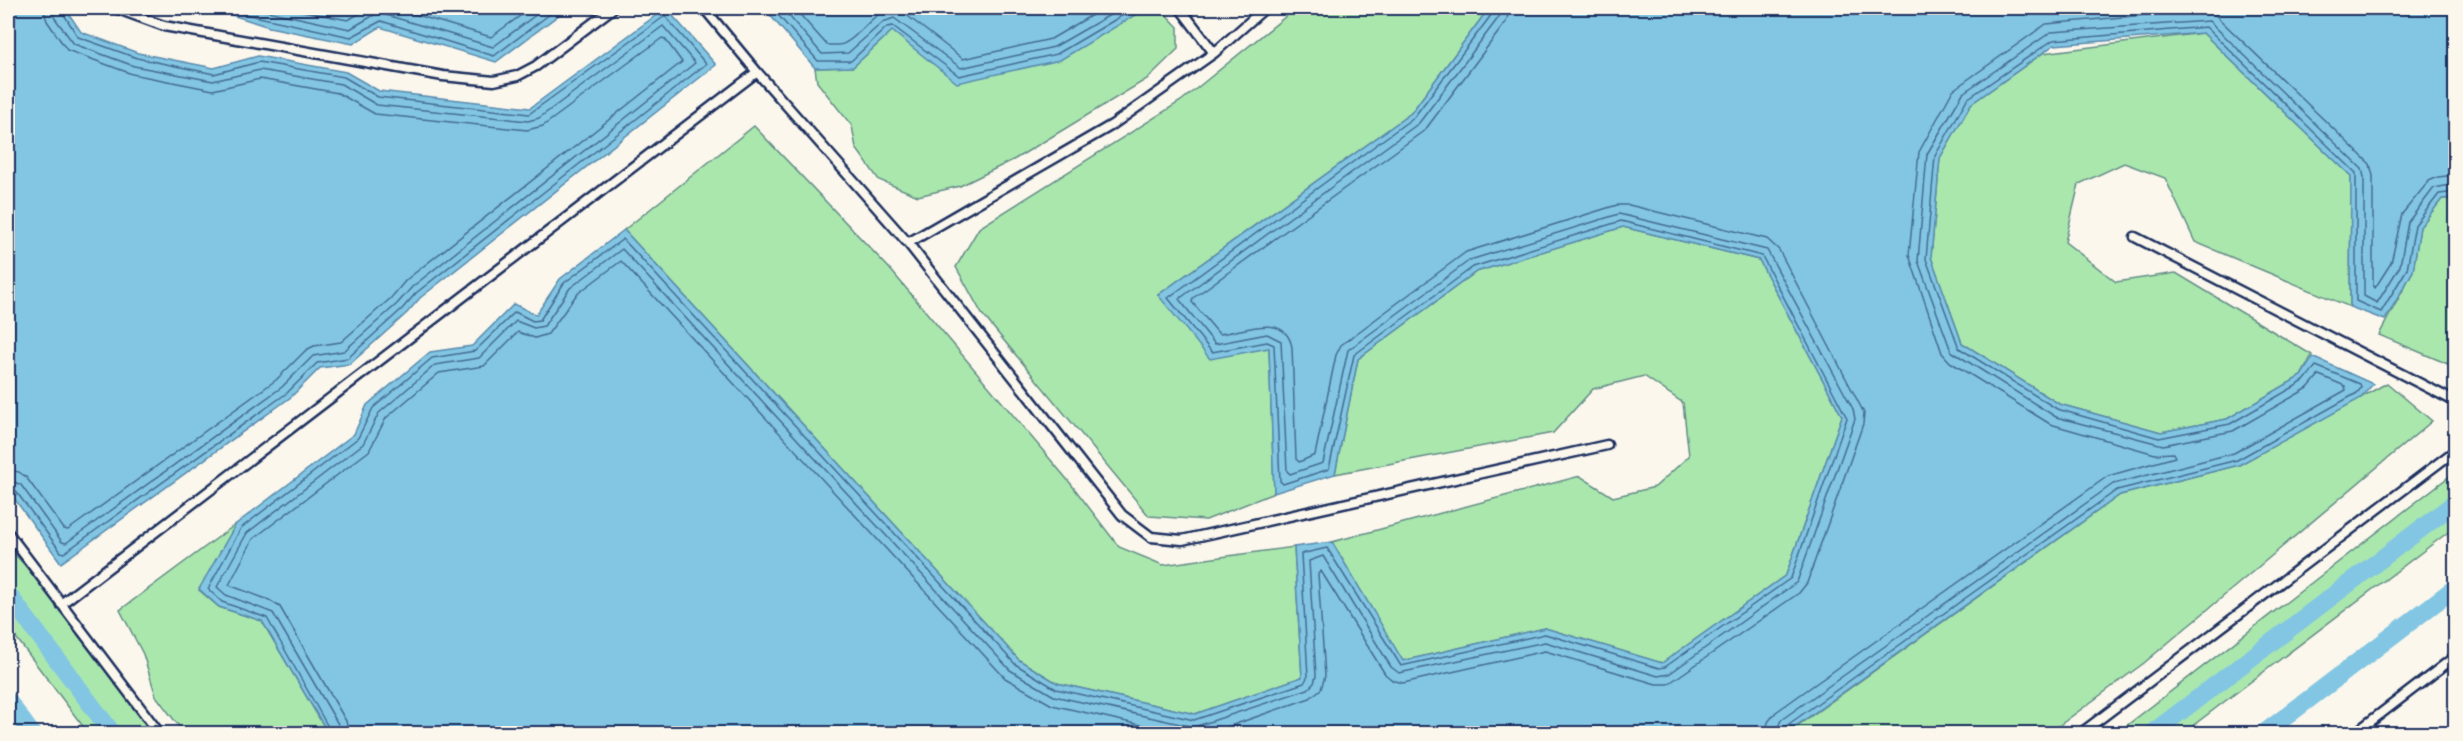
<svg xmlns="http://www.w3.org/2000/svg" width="2463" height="741" viewBox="0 0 2463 741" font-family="'Comic Neue',sans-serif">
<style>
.green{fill:#aae7ad;stroke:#628b86;stroke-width:1.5}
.water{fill:#82c6e3;stroke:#598aae;stroke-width:1.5}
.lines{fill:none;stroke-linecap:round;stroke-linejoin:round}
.shore{stroke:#446b93;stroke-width:1.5}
.canal{stroke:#82c6e3;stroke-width:18}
.lane-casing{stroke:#1b2f5e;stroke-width:13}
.lane{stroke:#fbf7ec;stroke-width:8}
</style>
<rect width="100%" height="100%" fill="#fbf7ec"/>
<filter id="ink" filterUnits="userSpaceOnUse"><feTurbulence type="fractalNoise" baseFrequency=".0167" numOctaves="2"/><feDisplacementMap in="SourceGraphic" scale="12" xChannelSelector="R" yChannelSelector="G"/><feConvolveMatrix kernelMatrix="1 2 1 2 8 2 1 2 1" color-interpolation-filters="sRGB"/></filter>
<g filter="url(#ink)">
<path class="green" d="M1143 8H1160L1178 27V49L1147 79 1015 159 960 186 918 196 879 180 856 148 852 126 817 82 815 68 853 67 892 31 1137 15Z
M1296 8H1489L1411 113 1158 295 1269 347 1274 493 1206 520 1149 516 982 314 956 267 979 228 1181 101Z
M2203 33 2351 176 2350 307 2195 242 2165 178 2124 163 2079 184 2065 242 2116 282 2176 273 2312 355 2301 376 2227 419 2161 432 2059 404 1962 343 1931 257 1940 158 1971 104 2043 53Z
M754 126 889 268 1071 484 1119 547 1163 565 1294 547 1302 677 1195 714 1057 683 1019 660 624 230Z
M2455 198V367L2379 335 2413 271 2420 227 2442 199Z
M1623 227 1759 260 1842 416 1786 575 1662 663 1545 628 1402 661 1332 542 1580 476 1613 497 1655 487 1689 456 1683 403 1644 376 1593 389 1553 433 1335 474 1358 359 1476 272Z
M2387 383 2432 421 2144 663 2049 733 1786 734 2120 495 2239 465Z
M2455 472V527L2183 733H2117Z
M236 524 199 590 219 607 262 621 328 733H184L156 696 143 654 120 610Z
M8 547 61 604 151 733H88L8 627Z"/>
<path class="water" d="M8 8H65L81 32 138 53 214 68 258 56 346 72 379 91 530 108 666 8 716 65 420 298 407 313 350 364 320 368 291 397 61 563 8 490Z
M170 8H568L496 62 380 27 353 44 269 27 232 15Z
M764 8H1143L1137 14 1060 60 957 83 892 31 853 67 815 68Z
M1489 8H2455V198L2442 199 2420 227 2413 271 2385 320 2350 307 2351 176 2203 33 2054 45 1971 104 1940 158 1931 257 1962 343 2059 404 2161 432 2227 419 2301 376 2313 357 2373 384 2361 398 2239 465 2120 495 1786 733H328L262 621 219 607 199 589 236 524 354 434 367 405 430 352 472 346 514 304 536 315 560 279 624 230 1019 660 1057 683 1195 714 1302 677 1294 547 1332 542 1403 661 1545 628 1662 663 1786 575 1842 416 1759 260 1623 227 1476 272 1358 359 1335 474 1274 493 1269 348 1210 359 1158 295 1411 113Z"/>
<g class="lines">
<path class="shore" d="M217 8 351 37 381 21 494 56 558 8
M253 8 350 29 374 15 383 14 493 47 545 8
M287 8 348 20 369 8
M393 8 491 37 531 8
M772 8 818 61H851L887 27 893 26 959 76 1057 54 1135 8
M782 8 822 54 848 53 883 22 894 18 961 68 1054 47 1122 8
M794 8 827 45C832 45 841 46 845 43 865 33 874 5 900 10L963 59 1051 39 1104 8
M8 470 19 472 26 477 64 529 68 530 276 380 306 350 314 346 341 342 391 298 406 280 682 62 665 39 662 38 543 126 527 130 375 114 338 93 260 79 213 90 132 74 67 50 47 21 43 8
M8 479 21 485 62 542 66 543 282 387 313 356 344 351 397 304 412 287 695 63 663 26 539 118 528 121 377 105 341 84 260 70 213 81 134 66 74 44 54 17 52 8
M8 487 15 490 61 552 64 553 287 393 317 363 348 358 402 309 416 293 706 64 665 16 529 114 378 97 344 77 259 62 214 74 137 58 78 37 60 8
M332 734 267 618 222 602 208 589 241 528 358 438 373 408 432 358 475 351 515 312 533 321 540 320 564 283 623 239 1015 664 1056 689 1194 720 1304 683 1308 676 1301 554 1327 548 1401 666 1545 634 1659 668 1665 667 1791 578 1847 418 1762 256 1621 221 1473 267 1354 355 1329 469 1283 484 1280 481 1274 345 1267 342 1212 352 1168 298 1414 117 1492 14 1494 8
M340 734 338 724 273 613 226 595 217 587 247 533 363 444 379 413 435 365 479 358 516 321 534 328 544 326 570 288 622 249 1010 670 1054 696 1194 727 1308 689 1314 683 1316 676 1309 561 1323 556 1391 667 1399 673 1545 642 1658 676 1669 674 1797 582 1855 419 1853 409 1767 250 1619 214 1470 260 1348 350 1323 463 1290 474 1287 471 1281 341 1267 334 1215 344 1179 299 1419 123 1499 17 1501 8
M349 734 346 721 280 607 269 600 229 585 253 539 369 451 386 418 439 373 484 366 518 332 535 338 548 334 577 294 621 261 1005 678 1052 705 1180 734
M1207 734 1310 698 1321 689 1325 676 1318 574 1321 571 1385 674 1392 680 1403 683 1545 651 1656 684H1668L1799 593 1807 583 1863 424 1864 413 1779 250 1767 239 1629 205H1617L1466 252 1341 345 1336 355 1315 455 1299 462 1296 459 1292 347C1285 311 1243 332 1219 334L1192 302 1193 298 1425 130 1506 22 1510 8
M1766 734 1768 722 1776 712 2108 476 2175 457 2173 453 2155 454 2050 424 1950 362 1942 353 1909 255 1919 152 1953 90 2046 24 2200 10 2213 13 2370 164 2373 176V285L2375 288 2391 263 2402 214 2429 181 2438 177 2456 175
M1775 734 1781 720 2113 484 2234 453 2346 390 2345 386 2319 375 2308 388 2233 431 2163 445 2056 417 1951 351 1918 261 1927 154 1963 93 2051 32 2209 21 2362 169 2364 177V296L2377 303 2400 266 2408 222 2434 188 2456 184
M1783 734 1786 726 2117 490 2237 460 2357 393 2361 388 2360 384 2316 366 2304 381 2230 424 2159 438 2057 409 1959 348 1926 259 1935 156 1967 99 2053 40 2206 27 2356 173V301L2381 312 2407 269 2415 225 2439 194 2456 192"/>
<path class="canal" d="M8 594 113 734
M8 701 32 734
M2151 734 2456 502
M2263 734 2456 587"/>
<defs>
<path id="lane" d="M115 8 164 26 443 76 494 81 517 76 536 66 613 8
M704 8 757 72 908 243 1122 515 1151 537 1182 540 1607 445
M1180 8 1214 53
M2135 237 2456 402
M908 243 1112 125 1214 53 1265 8
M8 533 160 734
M61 604 757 72
M2080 734 2456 450
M2354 734 2456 656"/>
</defs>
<use href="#lane" class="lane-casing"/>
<use href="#lane" class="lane"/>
</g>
</g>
<rect width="2463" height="741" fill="none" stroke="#fbf7ec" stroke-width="30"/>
<rect x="15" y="15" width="2433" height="711" fill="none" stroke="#1b2f5e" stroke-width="2" filter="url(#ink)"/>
</svg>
